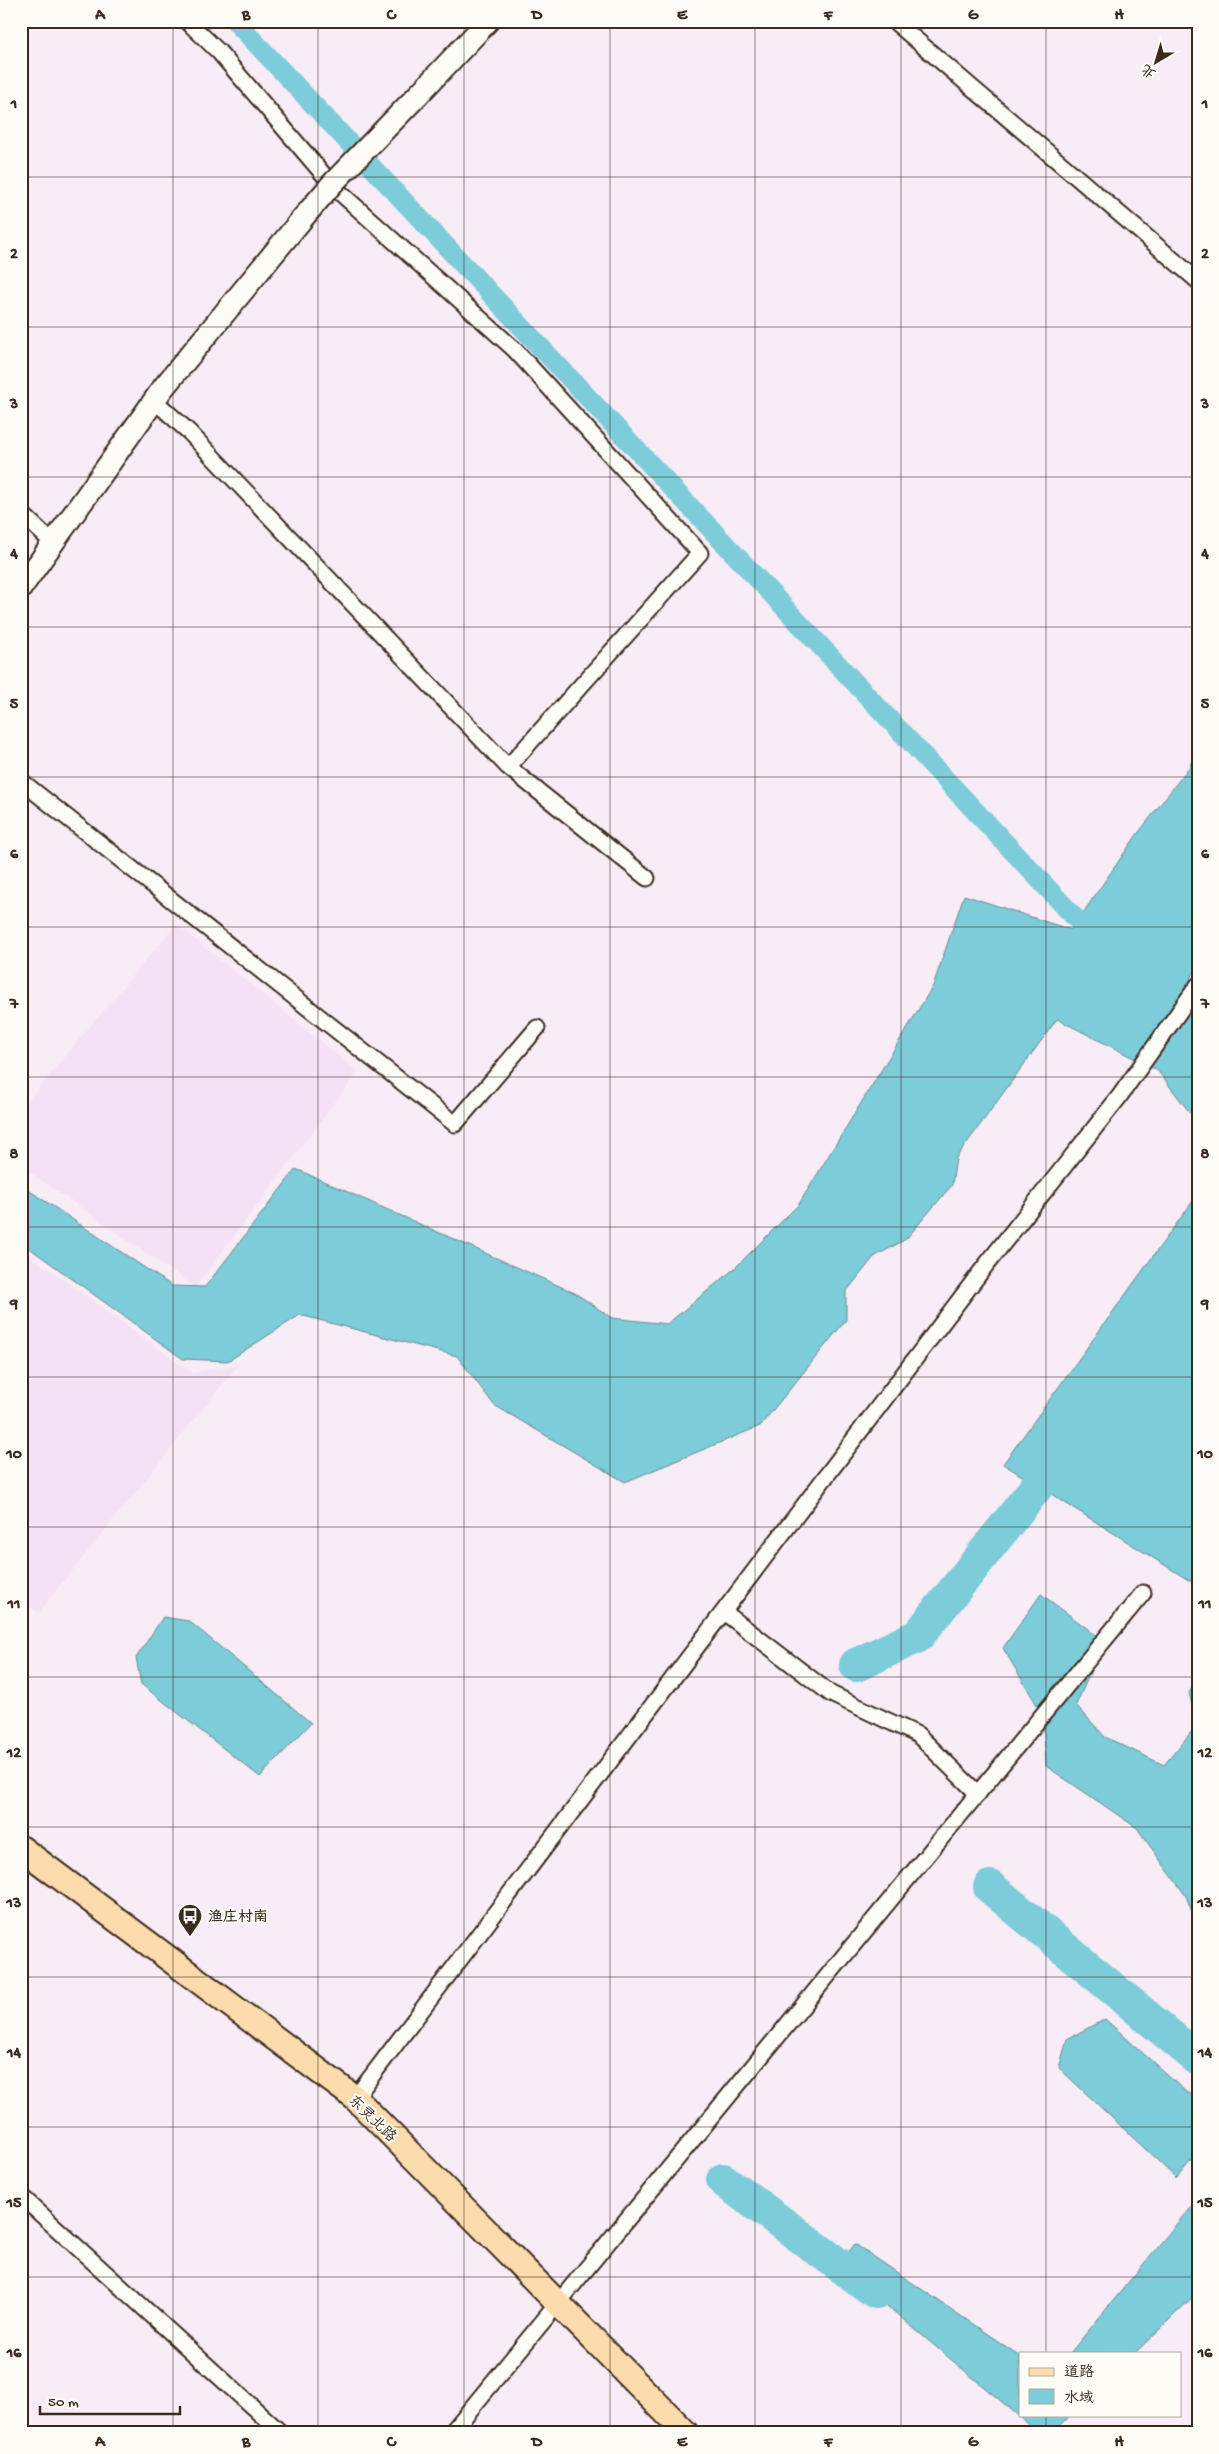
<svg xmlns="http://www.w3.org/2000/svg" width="1219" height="2454" viewBox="0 0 1219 2454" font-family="'Gochi Hand','LXGW WenKai TC',sans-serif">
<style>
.built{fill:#f5e1f5}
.water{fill:#7dccd9;stroke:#638b8e}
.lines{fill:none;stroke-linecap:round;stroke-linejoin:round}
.canal{stroke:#7dccd9;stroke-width:20}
.river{stroke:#7dccd9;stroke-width:34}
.street-casing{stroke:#3b2a1e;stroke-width:19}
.secondary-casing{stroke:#3b2a1e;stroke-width:25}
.primary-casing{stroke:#3b2a1e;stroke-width:28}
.street{stroke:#fdfcf7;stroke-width:15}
.secondary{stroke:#fdfcf7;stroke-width:21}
.primary{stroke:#fcdcac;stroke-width:24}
.secondary-bridge-casing{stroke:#3b2a1e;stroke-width:25;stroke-linecap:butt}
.secondary-bridge{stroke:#fdfcf7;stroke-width:21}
.grid{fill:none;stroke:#3b2a1e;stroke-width:1;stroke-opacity:0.55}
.labels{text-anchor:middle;stroke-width:4;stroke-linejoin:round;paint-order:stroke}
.poi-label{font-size:15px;font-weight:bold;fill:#3b2a1e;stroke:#fdfcf7;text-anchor:start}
.street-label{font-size:15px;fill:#3b2a1e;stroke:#fdfcf7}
.neatline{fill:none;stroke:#3b2a1e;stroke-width:2}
.grid-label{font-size:16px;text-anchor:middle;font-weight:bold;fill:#3b2a1e}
</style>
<rect width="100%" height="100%" fill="#f8ecf6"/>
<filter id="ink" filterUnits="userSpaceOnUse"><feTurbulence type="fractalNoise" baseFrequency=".02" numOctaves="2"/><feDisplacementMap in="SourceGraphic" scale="10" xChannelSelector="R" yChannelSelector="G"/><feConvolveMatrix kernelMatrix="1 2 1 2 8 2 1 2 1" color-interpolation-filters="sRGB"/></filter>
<g filter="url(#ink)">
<path class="built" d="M176 924 358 1072 195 1287 21 1166V1109Z
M21 1249 192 1373 239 1364 38 1613 21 1600Z"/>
<path class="water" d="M1198 743V968L1190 978 1198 989V1123L1157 1070 1057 1019 956 1158 952 1185 906 1239 874 1257 846 1292V1320L760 1426 625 1482 494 1405 457 1356 300 1315 228 1361 183 1359 21 1242V1185L172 1286 205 1287 296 1169 575 1293 612 1318 667 1324 734 1269 799 1204 933 986 964 895 1071 930 1136 836 1190 766Z
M1198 1194V1426L1194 1431 1198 1434V1586L1003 1464Z
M1041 1594 1104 1641 1076 1705 1105 1737 1164 1765 1197 1725 1189 1693 1198 1677V1928L1186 1896 1137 1828 1046 1766 1043 1715 1003 1648Z
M163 1617 189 1621 311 1723 260 1777 141 1684 136 1658Z
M1105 2019 1186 2092 1198 2097V2151L1176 2178 1059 2068 1067 2039Z
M1198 2198V2292L1135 2353H1070Z
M855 2244 1020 2356V2415H1071L1053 2433H1039L838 2265Z"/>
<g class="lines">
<path class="canal" d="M235 21 1096 940"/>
<path class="river" d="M856 1665 918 1636 1065 1451
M990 1887 1198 2059
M723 2180 876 2292"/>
<defs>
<path id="street" d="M187 21 219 52 335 188 515 350 700 553 508 767
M894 21 1198 281
M154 400 189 432 508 767 647 878
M21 513 53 543
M21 781 455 1124 537 1028
M724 1612 831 1694 918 1735 978 1794
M355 2098 986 1265 1119 1097 1198 985
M21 2196 281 2433
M451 2433 1143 1593"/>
<path id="secondary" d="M418 95 488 21
M21 588 163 388 302 219"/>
<path id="primary" d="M21 1848 355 2098 686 2433"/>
</defs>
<use href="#street" class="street-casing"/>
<use href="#secondary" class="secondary-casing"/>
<use href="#primary" class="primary-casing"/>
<use href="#street" class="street"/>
<use href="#secondary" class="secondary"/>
<use href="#primary" class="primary"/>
<defs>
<path id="secondary-bridge" d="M302 219 332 184 418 95"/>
</defs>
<use href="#secondary-bridge" class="secondary-bridge-casing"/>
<use href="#secondary-bridge" class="secondary-bridge"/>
</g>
</g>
<path class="grid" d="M173 21V2433M318 21V2433M464 21V2433M610 21V2433M755 21V2433M901 21V2433M1046 21V2353M21 177H1198M21 327H1198M21 477H1198M21 627H1198M21 777H1198M21 927H1198M21 1077H1198M21 1227H1198M21 1377H1198M21 1527H1198M21 1677H1198M21 1827H1198M21 1977H1198M21 2127H1198M21 2277H1198M1046 2415V2433"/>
<defs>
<symbol id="bus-pin" viewBox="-11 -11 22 30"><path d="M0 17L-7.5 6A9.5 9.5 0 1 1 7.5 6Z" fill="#3b2a1e" stroke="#fdfcf7"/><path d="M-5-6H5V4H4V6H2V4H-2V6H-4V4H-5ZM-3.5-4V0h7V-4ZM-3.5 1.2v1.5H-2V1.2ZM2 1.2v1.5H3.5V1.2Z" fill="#fff"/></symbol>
</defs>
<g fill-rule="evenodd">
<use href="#bus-pin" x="176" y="1902" width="28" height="38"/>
</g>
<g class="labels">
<g class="poi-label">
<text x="208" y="1921">渔庄村南</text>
</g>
<g class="street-label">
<text transform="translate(373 2118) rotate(44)" y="5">东灵北路</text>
</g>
</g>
<rect width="1219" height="2454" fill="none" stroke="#fdfcf7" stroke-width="55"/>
<rect x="1019" y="2352" width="162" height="65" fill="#fdfcf7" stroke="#afa8a0"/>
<rect x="1029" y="2368" width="25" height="8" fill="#fcdcac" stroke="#afa8a0"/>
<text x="1064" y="2376" font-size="15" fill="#3b2a1e">道路</text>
<rect x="1029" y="2389" width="25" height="15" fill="#7dccd9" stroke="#afa8a0"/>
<text x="1064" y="2402" font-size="15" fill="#3b2a1e">水域</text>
<g transform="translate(1156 62) rotate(218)" stroke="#fdfcf7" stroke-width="4" paint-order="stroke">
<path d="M0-4L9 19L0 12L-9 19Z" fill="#3b2a1e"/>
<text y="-8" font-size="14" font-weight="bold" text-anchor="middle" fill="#3b2a1e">北</text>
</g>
<path d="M40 2406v8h140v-8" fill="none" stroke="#3b2a1e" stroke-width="2.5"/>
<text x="48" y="2406" font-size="15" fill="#3b2a1e" stroke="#fdfcf7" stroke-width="4" paint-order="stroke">50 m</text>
<rect x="28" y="28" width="1164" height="2398" class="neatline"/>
<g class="grid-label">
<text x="100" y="19">A</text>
<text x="246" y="19">B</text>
<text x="391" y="19">C</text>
<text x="537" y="19">D</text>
<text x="682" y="19">E</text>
<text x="828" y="19">F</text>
<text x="973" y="19">G</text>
<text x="1119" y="19">H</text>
<text x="14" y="108">1</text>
<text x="1205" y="108">1</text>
<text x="14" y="258">2</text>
<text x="1205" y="258">2</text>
<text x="14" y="408">3</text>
<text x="1205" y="408">3</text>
<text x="14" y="558">4</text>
<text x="1205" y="558">4</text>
<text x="14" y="708">5</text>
<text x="1205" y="708">5</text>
<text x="14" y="858">6</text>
<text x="1205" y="858">6</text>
<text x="14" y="1008">7</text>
<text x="1205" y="1008">7</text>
<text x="14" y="1158">8</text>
<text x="1205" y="1158">8</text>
<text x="14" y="1308">9</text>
<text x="1205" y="1308">9</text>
<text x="14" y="1458">10</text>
<text x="1205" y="1458">10</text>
<text x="14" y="1608">11</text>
<text x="1205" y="1608">11</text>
<text x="14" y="1757">12</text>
<text x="1205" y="1757">12</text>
<text x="14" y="1907">13</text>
<text x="1205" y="1907">13</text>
<text x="14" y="2057">14</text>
<text x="1205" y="2057">14</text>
<text x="14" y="2207">15</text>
<text x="1205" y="2207">15</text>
<text x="14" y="2357">16</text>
<text x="1205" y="2357">16</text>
<text x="100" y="2446">A</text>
<text x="246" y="2446">B</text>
<text x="391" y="2446">C</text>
<text x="537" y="2446">D</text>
<text x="682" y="2446">E</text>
<text x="828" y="2446">F</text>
<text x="973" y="2446">G</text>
<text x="1119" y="2446">H</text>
</g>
</svg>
